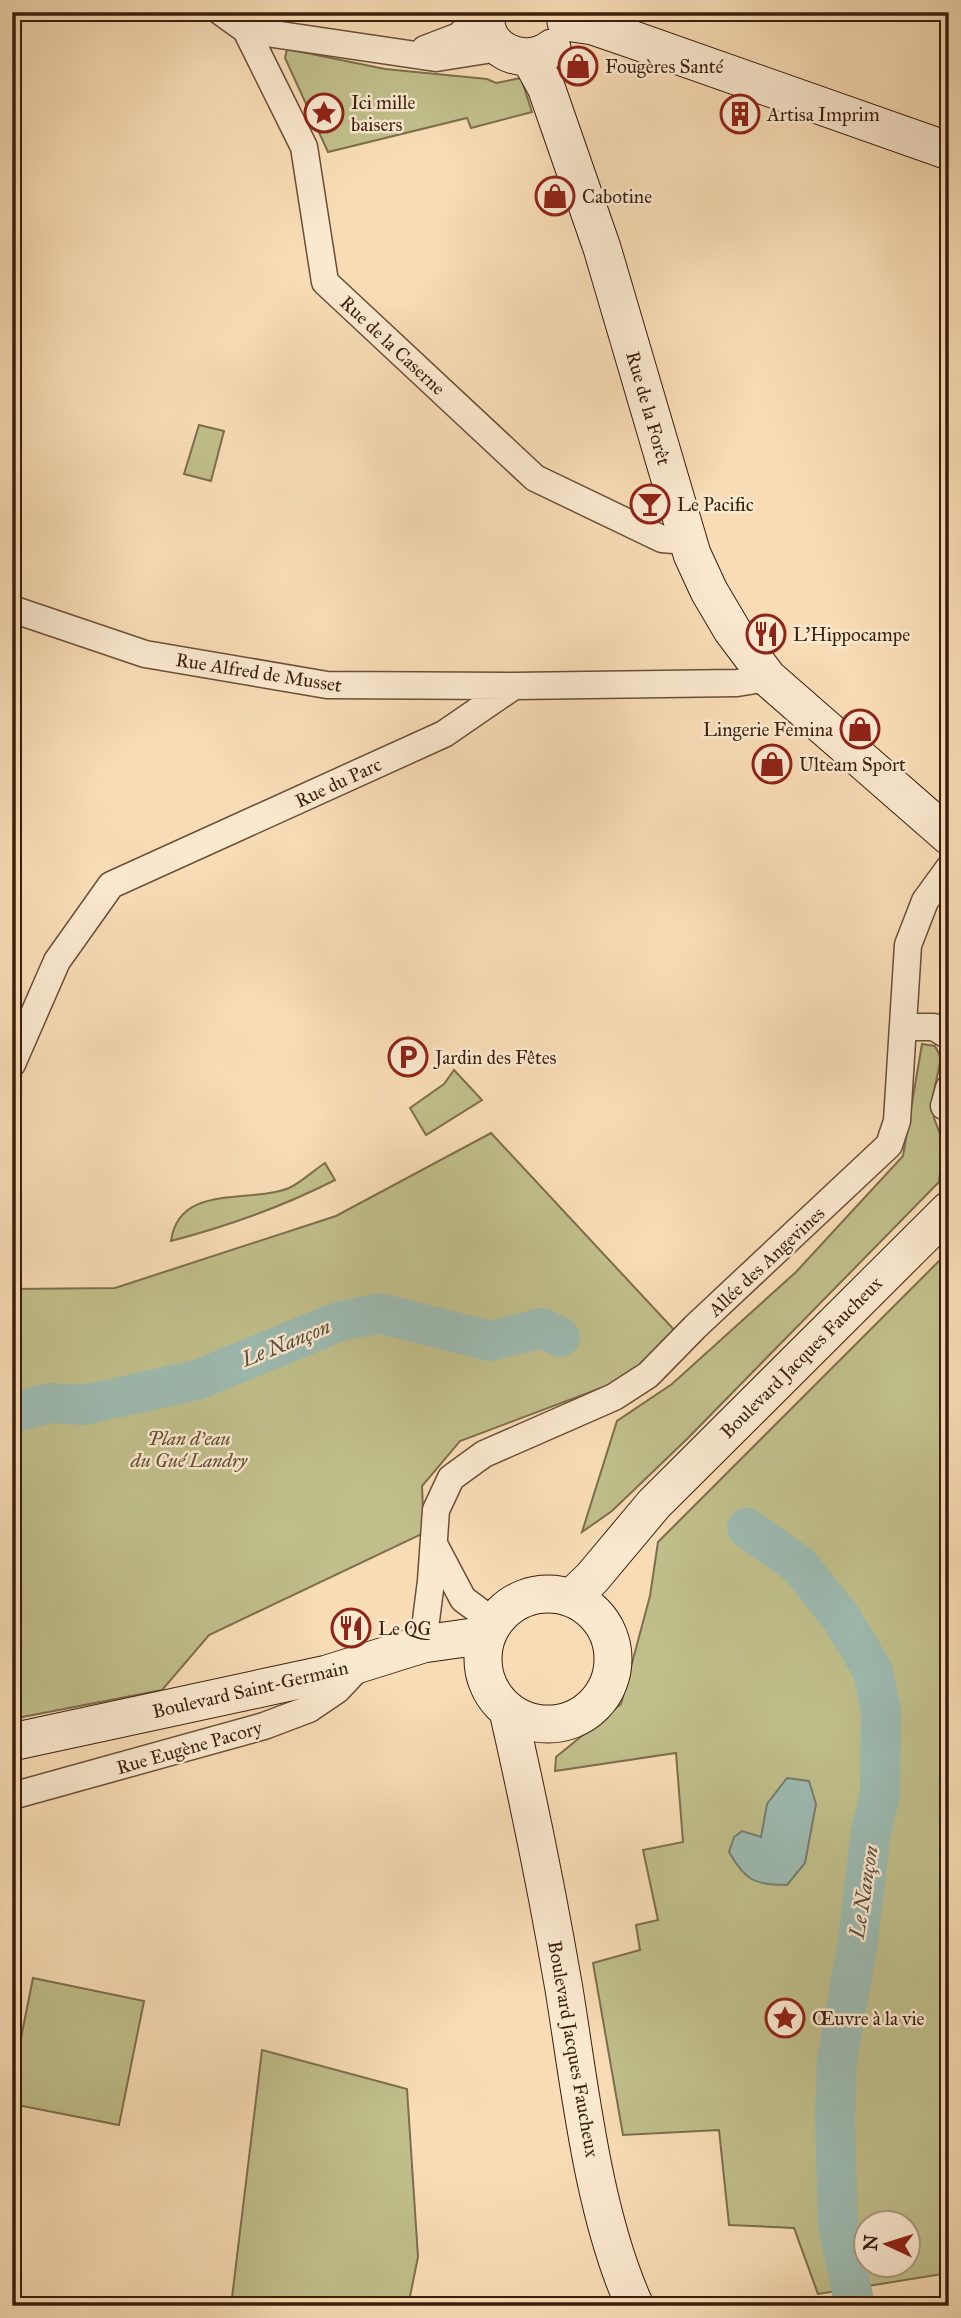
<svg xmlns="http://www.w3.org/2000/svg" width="961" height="2318" viewBox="0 0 961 2318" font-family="'IM FELL Great Primer',serif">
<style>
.green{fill:#c0bf8b;stroke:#7e6e4c;stroke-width:2;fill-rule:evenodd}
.water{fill:#9dbbb1;stroke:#767c6f;stroke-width:2}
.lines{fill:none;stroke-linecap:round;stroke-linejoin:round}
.river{stroke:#9dbbb1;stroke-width:40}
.street-casing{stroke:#6a4e36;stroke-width:29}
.secondary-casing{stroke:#3b1e0c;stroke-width:39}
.street{stroke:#fae8cf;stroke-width:26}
.secondary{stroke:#fae8cf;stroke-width:37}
.labels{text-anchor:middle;stroke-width:5;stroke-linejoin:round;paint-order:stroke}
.poi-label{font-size:19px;fill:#3b1e0c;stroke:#fae8cf;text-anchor:start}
.street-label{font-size:19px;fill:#3b1e0c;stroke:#fae8cf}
.park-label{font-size:19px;font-style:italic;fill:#634e32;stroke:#fae8cf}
.water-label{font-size:21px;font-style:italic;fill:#584d3e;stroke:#fae8cf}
</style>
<rect width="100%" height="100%" fill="#f8dcb5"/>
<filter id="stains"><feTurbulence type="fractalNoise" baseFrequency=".00286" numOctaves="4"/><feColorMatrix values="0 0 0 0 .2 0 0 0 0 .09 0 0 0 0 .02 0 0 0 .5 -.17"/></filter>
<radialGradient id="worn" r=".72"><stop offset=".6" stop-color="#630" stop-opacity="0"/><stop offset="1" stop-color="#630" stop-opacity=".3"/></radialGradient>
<path class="green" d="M287 49 385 69 487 79 496 83 521 78 532 112 471 128 467 118 328 152 285 58Z
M199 425 224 431 211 481 184 474Z
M922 1044 935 1046 941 1058 933 1096 934 1118 943 1142 939 1182 688 1438 612 1511 582 1532 617 1421 672 1384 796 1272 903 1156Z
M454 1070 482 1100 426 1135 410 1108 444 1084Z
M491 1133 677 1333 625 1379 460 1441 422 1486 424 1533 209 1635 162 1690 12 1719V1289L115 1288 336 1216Z
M325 1163 335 1180C282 1207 228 1226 171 1241 179 1183 249 1204 289 1188 302 1182 314 1170 325 1163Z
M949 1251V2273L818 2294 794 2228 729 2225 719 2130 623 2135 593 1963 640 1950 636 1925 658 1920 643 1850 683 1842 676 1753 555 1771 556 1757 621 1704 650 1596 658 1542ZM866 2224H908V2266H866Z
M33 1978 144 2001 119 2125 12 2104V2083Z
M262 2050 407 2089 418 2257 408 2306H231Z"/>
<path class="water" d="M787 1778 809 1781 816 1804 805 1863 787 1885C754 1885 745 1880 729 1852L734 1837 742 1831 761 1837 767 1804Z
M770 2015a16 16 0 1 1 32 0a16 16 0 1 1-32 0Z"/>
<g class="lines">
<path class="river" d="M12 1413 49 1403 84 1405 197 1380 338 1322 379 1313 490 1341 542 1328 560 1337
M747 1528 799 1565 842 1619 873 1671 881 1711 880 1795 871 1831 857 1948 837 2059 835 2116 838 2225 855 2306"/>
<defs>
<path id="street" d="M221 12 246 30 436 58 499 48
M246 30 304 147 325 282 535 478 662 539 674 540 687 536
M425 49 459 36 482 12
M12 609 145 654 327 685 514 686
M903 1027H934L949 1036
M12 1064 57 961 111 885 444 734 514 686 737 683 768 678
M944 1106 949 1088
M435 1546 463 1599 494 1622
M423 1644 431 1581 436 1510 451 1478 484 1454 614 1397 648 1375 695 1327 889 1145 897 1121 908 945 925 901 949 868
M12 1796 264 1726 309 1709 337 1690 353 1673"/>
<path id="secondary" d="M486 12C481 50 524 69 552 48
M566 22 593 26 631 39 949 151
M530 58 546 87 602 248 692 554 709 591 732 630 768 678 949 836
M483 1659a65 65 0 1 1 130 0a65 65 0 1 1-130 0Z
M571 1598 592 1578 654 1504 949 1210
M508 1711C529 1803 548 1896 564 1989 580 2088 593 2214 635 2306
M12 1742 327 1674 423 1644 487 1635"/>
</defs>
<use href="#street" class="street-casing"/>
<use href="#secondary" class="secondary-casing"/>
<use href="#street" class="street"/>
<use href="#secondary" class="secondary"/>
</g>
<defs>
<symbol id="shop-ring" viewBox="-11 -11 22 22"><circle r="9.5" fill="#fae8cf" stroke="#8f2418" stroke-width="1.5"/><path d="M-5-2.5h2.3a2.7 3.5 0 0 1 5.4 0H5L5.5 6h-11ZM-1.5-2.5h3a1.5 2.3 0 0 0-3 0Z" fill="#8f2418"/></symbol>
<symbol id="sight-ring" viewBox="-11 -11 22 22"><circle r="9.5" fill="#fae8cf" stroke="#8f2418" stroke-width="1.5"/><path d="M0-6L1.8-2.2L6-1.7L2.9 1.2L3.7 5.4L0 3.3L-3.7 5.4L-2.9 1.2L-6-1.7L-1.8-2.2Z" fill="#8f2418"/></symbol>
<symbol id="building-ring" viewBox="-11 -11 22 22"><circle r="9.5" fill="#fae8cf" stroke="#8f2418" stroke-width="1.5"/><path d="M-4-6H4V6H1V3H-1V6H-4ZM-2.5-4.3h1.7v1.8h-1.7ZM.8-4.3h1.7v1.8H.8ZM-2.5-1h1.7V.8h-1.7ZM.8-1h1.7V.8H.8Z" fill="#8f2418"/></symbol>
<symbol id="bar-ring" viewBox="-11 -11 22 22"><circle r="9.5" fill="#fae8cf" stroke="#8f2418" stroke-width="1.5"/><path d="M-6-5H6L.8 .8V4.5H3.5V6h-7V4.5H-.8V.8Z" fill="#8f2418"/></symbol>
<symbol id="restaurant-ring" viewBox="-11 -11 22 22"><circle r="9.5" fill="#fae8cf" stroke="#8f2418" stroke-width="1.5"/><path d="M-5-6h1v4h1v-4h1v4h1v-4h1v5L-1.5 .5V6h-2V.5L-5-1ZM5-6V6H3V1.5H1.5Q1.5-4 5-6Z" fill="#8f2418"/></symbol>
<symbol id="parking-ring" viewBox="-11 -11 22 22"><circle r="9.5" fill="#fae8cf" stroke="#8f2418" stroke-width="1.5"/><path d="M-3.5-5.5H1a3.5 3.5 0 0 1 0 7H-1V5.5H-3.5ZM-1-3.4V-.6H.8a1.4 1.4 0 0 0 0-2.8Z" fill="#8f2418"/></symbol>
</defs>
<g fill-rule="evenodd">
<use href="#shop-ring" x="556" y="44" width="44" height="44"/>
<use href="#sight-ring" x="302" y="91" width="44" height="44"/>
<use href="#building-ring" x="718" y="92" width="44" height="44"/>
<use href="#shop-ring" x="533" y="174" width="44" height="44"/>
<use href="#bar-ring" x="628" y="482" width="44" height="44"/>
<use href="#restaurant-ring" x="744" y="612" width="44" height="44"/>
<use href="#shop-ring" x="838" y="707" width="44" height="44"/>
<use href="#shop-ring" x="750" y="742" width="44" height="44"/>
<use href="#parking-ring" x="386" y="1035" width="44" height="44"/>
<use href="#restaurant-ring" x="329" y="1606" width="44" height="44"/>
<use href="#sight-ring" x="763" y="1996" width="44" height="44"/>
</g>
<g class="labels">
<g class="poi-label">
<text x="605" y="73">Fougères Santé</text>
<text x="351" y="109">Ici mille<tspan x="351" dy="22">baisers</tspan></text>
<text x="767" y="121">Artisa Imprim</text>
<text x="582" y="203">Cabotine</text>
<text x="677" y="511">Le Pacific</text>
<text x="793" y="641">L'Hippocampe</text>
<text x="833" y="736" text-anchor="end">Lingerie Femina</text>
<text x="799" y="771">Ulteam Sport</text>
<text x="435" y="1064">Jardin des Fêtes</text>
<text x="378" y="1635">Le QG</text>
<text x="812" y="2025">Œuvre à la vie</text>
</g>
<g class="street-label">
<text transform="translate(393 345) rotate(43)" y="7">Rue de la Caserne</text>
<text transform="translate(649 408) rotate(74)" y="7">Rue de la Forêt</text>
<text transform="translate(259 672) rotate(9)" y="7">Rue Alfred de Musset</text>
<text transform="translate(338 782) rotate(-25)" y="7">Rue du Parc</text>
<text transform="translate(766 1261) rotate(-43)" y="7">Allée des Angevines</text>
<text transform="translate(801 1357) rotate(-45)" y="7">Boulevard Jacques Faucheux</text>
<text transform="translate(250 1689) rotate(-13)" y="7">Boulevard Saint-Germain</text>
<text transform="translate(189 1747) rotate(-16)" y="7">Rue Eugène Pacory</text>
<text transform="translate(574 2049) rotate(80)" y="7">Boulevard Jacques Faucheux</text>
</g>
<g class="park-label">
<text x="189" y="1445">Plan d'eau<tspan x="189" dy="22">du Gué Landry</tspan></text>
</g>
<g class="water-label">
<text transform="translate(286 1343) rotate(-22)" y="7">Le Nançon</text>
<text transform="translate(864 1892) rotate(-81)" y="7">Le Nançon</text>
</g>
</g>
<rect width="961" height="2318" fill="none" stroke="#f8dcb5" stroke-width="42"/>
<rect x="14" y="14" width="933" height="2290" fill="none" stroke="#3b1e0c" stroke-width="3.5"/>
<rect x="21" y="21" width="919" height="2276" fill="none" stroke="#3b1e0c" stroke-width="2"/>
<g transform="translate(887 2244) rotate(274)"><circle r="33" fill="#fae8cf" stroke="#ae9781" stroke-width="2"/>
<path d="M0-5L12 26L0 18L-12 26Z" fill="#8f2418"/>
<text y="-10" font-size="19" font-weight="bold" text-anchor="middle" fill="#3b1e0c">N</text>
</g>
<rect width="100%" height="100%" filter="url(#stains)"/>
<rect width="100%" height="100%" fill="url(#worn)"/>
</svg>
